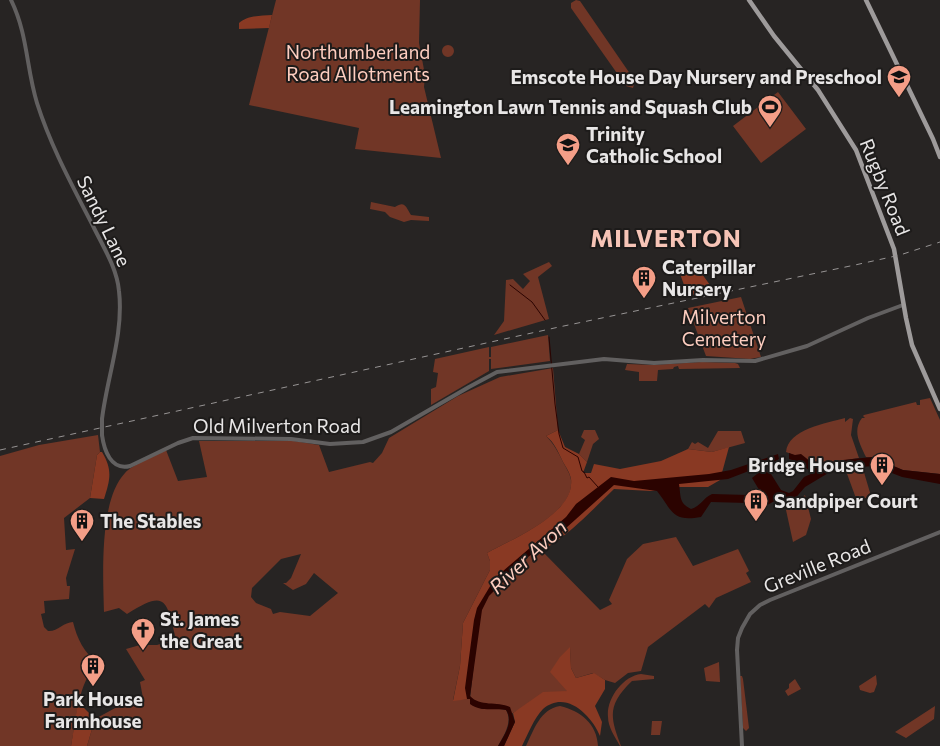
<svg xmlns="http://www.w3.org/2000/svg" width="940" height="746" viewBox="0 0 940 746" font-family="Commissioner,sans-serif">
<style>
.green{fill:#713626;fill-rule:evenodd}
.forest{fill:#893923}
.water{fill:#2b0300}
.lines{fill:none;stroke-linecap:round;stroke-linejoin:round}
.stream{stroke:#2b0300;stroke-width:1}
.minor{stroke:#626060;stroke-width:4}
.major{stroke:#9e9b9b;stroke-width:4.5}
.rail{stroke:#979494;stroke-width:1;stroke-dasharray:6 6;stroke-linecap:butt}
.minor-bridge{stroke:#626060;stroke-width:4}
.labels{text-anchor:middle;stroke-width:4;stroke-linejoin:round;paint-order:stroke}
.park-label{font-size:19px;fill:#fecec0;stroke:#1d1b1a}
.poi-label{font-size:19px;font-weight:bold;fill:#e8e6e6;stroke:#1d1b1a;text-anchor:start}
.street-label{font-size:19px;fill:#e8e6e6;stroke:#1d1b1a}
.water-label{font-size:20px;font-style:italic;fill:#fecec0;stroke:#1d1b1a}
.district-label{font-size:24px;font-weight:bold;letter-spacing:1px;fill:#f6c4b6;stroke:#1d1b1a}
</style>
<rect width="100%" height="100%" fill="#272423"/>
<path class="green" d="M276 0H420L419 43 425 75 424 87 441 158 355 149 359 128 249 105Z
M576 0 580 1 635 81 633 88 626 86 571 8V3Z
M442 51a6 6 0 1 1 12 0a6 6 0 1 1-12 0Z
M778 92 806 129 761 163 733 126Z
M371 202 395 207C405 200 406 207 411 215L429 217V221L411 220 404 222 390 217 385 212 370 209Z
M549 262 552 266 538 277 549 319 494 335 504 321 506 280 513 279 523 289 530 281 523 274Z
M741 297 761 357 750 359 706 356 688 308Z
M548 335 550 361 491 369V359H489V371L431 405V389L436 387 438 373 433 372 435 359 489 347V357H491V347Z
M702 362 735 363 738 364 740 368 679 369 678 366 674 367 673 369 658 370 657 381H639V372L625 370 627 364 653 365Z
M553 368 558 430 546 436C554 444 558 452 563 462 566 468 570 473 571 480 575 514 512 539 487 553L490 561V570L463 623 460 666 453 700 470 699 480 610 486 596 527 555H533L541 550 600 610 612 604 609 600 627 559 643 544 676 537 693 566 738 549 749 571 746 573 751 582 716 598 709 608 705 604 648 647 641 671 628 673 615 683 605 680 593 673 576 678 571 668 570 648 567 691 524 707 511 714 507 709 476 705 482 709 492 708 506 710C513 722 504 735 498 746H87L95 719 128 701 143 698 140 682 145 680 126 649 140 645H157L176 639C166 600 167 589 127 614L119 608 104 612C103 575 99 500 125 473 133 464 155 456 166 450L178 481 207 477 199 441H294L319 445 329 472 370 462 373 463 382 453 389 438 458 396 500 377ZM301 554 291 578 286 583H283L293 590 306 584 314 573 338 593 310 616 280 612 273 614 271 609 256 603 251 597 252 588 281 559Z
M930 398 940 420V474L903 470 874 458 866 457C860 444 852 431 862 418H865L863 416 864 415 916 402 917 405H920V400Z
M845 418V422L850 418 853 419 851 435 859 458C847 459 822 466 812 462 803 460 795 455 786 452 788 429 827 423 845 418Z
M584 430H595L599 439 593 444 587 462 579 454 585 440 581 437Z
M718 431H741L745 443 712 452 688 449 692 442 695 444 698 442 708 448Z
M98 435 100 452 97 455 90 498 64 518 66 550 75 549 66 578 67 586H70L69 599 44 601 45 613 41 614 44 627 48 631C57 632 64 622 73 622 77 638 84 654 98 662 77 685 77 717 71 746H0V456L39 445Z
M863 469 871 496 857 501 846 471Z
M805 495 811 519 806 535 793 542 786 510Z
M719 662 720 682 706 681 704 668Z
M641 674 654 676V679L632 681C607 705 610 717 621 746H620C615 737 608 727 608 717 606 699 623 676 641 674Z
M876 675 877 684 874 692 870 693 860 690 859 686Z
M740 676H742L743 679 749 728 746 731 743 728Z
M795 679 801 689 788 696 785 691 789 688V684Z
M560 706C581 711 597 724 598 746H526C534 730 540 709 560 706Z
M935 706 934 719 906 738 895 732Z
M652 721H662L660 735H651Z"/>
<path class="forest" d="M272 15 269 28 239 29V23C248 15 260 16 272 15Z
M694 263 710 285 712 290 688 296 679 271Z
M558 430 565 447 579 454 587 462 583 473H591L594 464 620 469 661 461 688 449 712 452 729 447 720 480 708 487H679L651 491 614 489C594 508 554 552 527 555L497 581 480 610 467 687 470 699 453 701 460 666 463 623 490 570V561L487 553C512 539 575 514 571 479 570 473 566 467 563 462 558 452 555 443 546 436Z
M100 452H102C113 470 110 480 104 499L90 498 97 455Z
M570 647 571 668 576 678 594 673 605 680V689L595 706 602 722 600 736C592 716 566 689 543 709 534 718 528 734 522 746H504L515 722 513 713 543 692 567 691 550 672 560 657Z
M78 702 95 719 87 746H71Z"/>
<path class="water" d="M789 453 795 455 801 454 811 462 822 464 843 460 872 457 903 470 940 474V484L902 477 874 466 861 467 830 472 805 487 792 502 778 499 762 508 747 503 711 502 701 517C671 522 673 511 657 491L614 485 556 537 528 557 489 596 482 610 470 696C480 707 497 701 510 707L515 722 504 746H498C504 736 514 722 506 710 494 708 480 712 470 704V699H467L465 688 474 620 477 608 495 578 566 517 576 504 611 477 634 481 709 474 731 470 778 454 779 459 761 470 754 469 728 479 679 484C681 497 679 503 691 509 701 506 703 498 712 494L748 495 760 501 764 498 752 478 762 470 771 474 781 490 789 493 793 491 804 477 813 473C806 468 798 461 789 459Z"/>
<g class="lines">
<path class="stream" d="M510 285 532 302 545 320
M549 337 555 404 559 434 563 448 578 457 582 471 584 472 587 478 589 477 598 487"/>
<path class="minor" d="M11 0C28 35 26 67 37 103 51 147 73 187 94 228 104 248 117 269 119 291 124 334 107 377 102 419
M102 435C104 450 111 471 130 466L178 443 193 438 291 439 330 444 363 442 391 432 469 387 497 372 604 359 654 363 703 360 755 361 807 346 868 318 903 305
M742 746 737 650 738 638 742 628 750 614 760 605 770 600 940 532"/>
<path class="major" d="M749 0 774 36 818 90 856 150 894 249 906 318 912 345 940 409
M866 0 933 139 940 157"/>
<path class="rail" d="M0 450 559 327 855 265 900 255 940 242"/>
<path class="minor-bridge" d="M102 435V419"/>
</g>
<defs>
<symbol id="school-pin" viewBox="-11 -11 22 30"><path d="M0 17L-7.5 6A9.5 9.5 0 1 1 7.5 6Z" fill="#f49e87" stroke="#1d1b1a"/><path d="M0-5L7-2L0 1L-7-2ZM-4 1L0 2.5L4 1V4Q0 6-4 4Z" fill="#111"/></symbol>
<symbol id="stadium-pin" viewBox="-11 -11 22 30"><path d="M0 17L-7.5 6A9.5 9.5 0 1 1 7.5 6Z" fill="#f49e87" stroke="#1d1b1a"/><path d="M0-5a6.5 5 0 1 0 0 10a6.5 5 0 1 0 0-10ZM-3.5-1.8h7v3.6h-7Z" fill="#111"/></symbol>
<symbol id="building-pin" viewBox="-11 -11 22 30"><path d="M0 17L-7.5 6A9.5 9.5 0 1 1 7.5 6Z" fill="#f49e87" stroke="#1d1b1a"/><path d="M-4-6H4V6H1V3H-1V6H-4ZM-2.5-4.3h1.7v1.8h-1.7ZM.8-4.3h1.7v1.8H.8ZM-2.5-1h1.7V.8h-1.7ZM.8-1h1.7V.8H.8Z" fill="#111"/></symbol>
<symbol id="church-pin" viewBox="-11 -11 22 30"><path d="M0 17L-7.5 6A9.5 9.5 0 1 1 7.5 6Z" fill="#f49e87" stroke="#1d1b1a"/><path d="M-1.2-6h2.4v3.5h3.3v2.4h-3.3V6h-2.4V-.1h-3.3v-2.4h3.3Z" fill="#111"/></symbol>
</defs>
<g fill-rule="evenodd">
<use href="#school-pin" x="885" y="63" width="28" height="38"/>
<use href="#stadium-pin" x="756" y="93" width="28" height="38"/>
<use href="#school-pin" x="554" y="131" width="28" height="38"/>
<use href="#building-pin" x="630" y="264" width="28" height="38"/>
<use href="#building-pin" x="868" y="451" width="28" height="38"/>
<use href="#building-pin" x="742" y="487" width="28" height="38"/>
<use href="#building-pin" x="68" y="507" width="28" height="38"/>
<use href="#church-pin" x="129" y="616" width="28" height="38"/>
<use href="#building-pin" x="79" y="652" width="28" height="38"/>
</g>
<g class="labels">
<g class="park-label">
<text x="358" y="59">Northumberland<tspan x="358" dy="22">Road Allotments</tspan></text>
<text x="724" y="324">Milverton<tspan x="724" dy="22">Cemetery</tspan></text>
</g>
<g class="poi-label">
<text x="882" y="84" text-anchor="end">Emscote House Day Nursery and Preschool</text>
<text x="752" y="114" text-anchor="end">Leamington Lawn Tennis and Squash Club</text>
<text x="586" y="141">Trinity<tspan x="586" dy="22">Catholic School</tspan></text>
<text x="662" y="274">Caterpillar<tspan x="662" dy="22">Nursery</tspan></text>
<text x="864" y="472" text-anchor="end">Bridge House</text>
<text x="774" y="508">Sandpiper Court</text>
<text x="100" y="528">The Stables</text>
<text x="160" y="626">St. James<tspan x="160" dy="22">the Great</tspan></text>
<text x="93" y="706" text-anchor="middle">Park House<tspan x="93" dy="22">Farmhouse</tspan></text>
</g>
<g class="street-label">
<text transform="translate(885 187) rotate(68)" y="7">Rugby Road</text>
<text transform="translate(104 221) rotate(64)" y="7">Sandy Lane</text>
<text x="277" y="433">Old Milverton Road</text>
<text transform="translate(817 566) rotate(-22)" y="7">Greville Road</text>
</g>
<g class="water-label">
<text transform="translate(528 557) rotate(-43)" y="7">River Avon</text>
</g>
<g class="district-label">
<text x="666" y="247">MILVERTON</text>
</g>
</g>
</svg>
